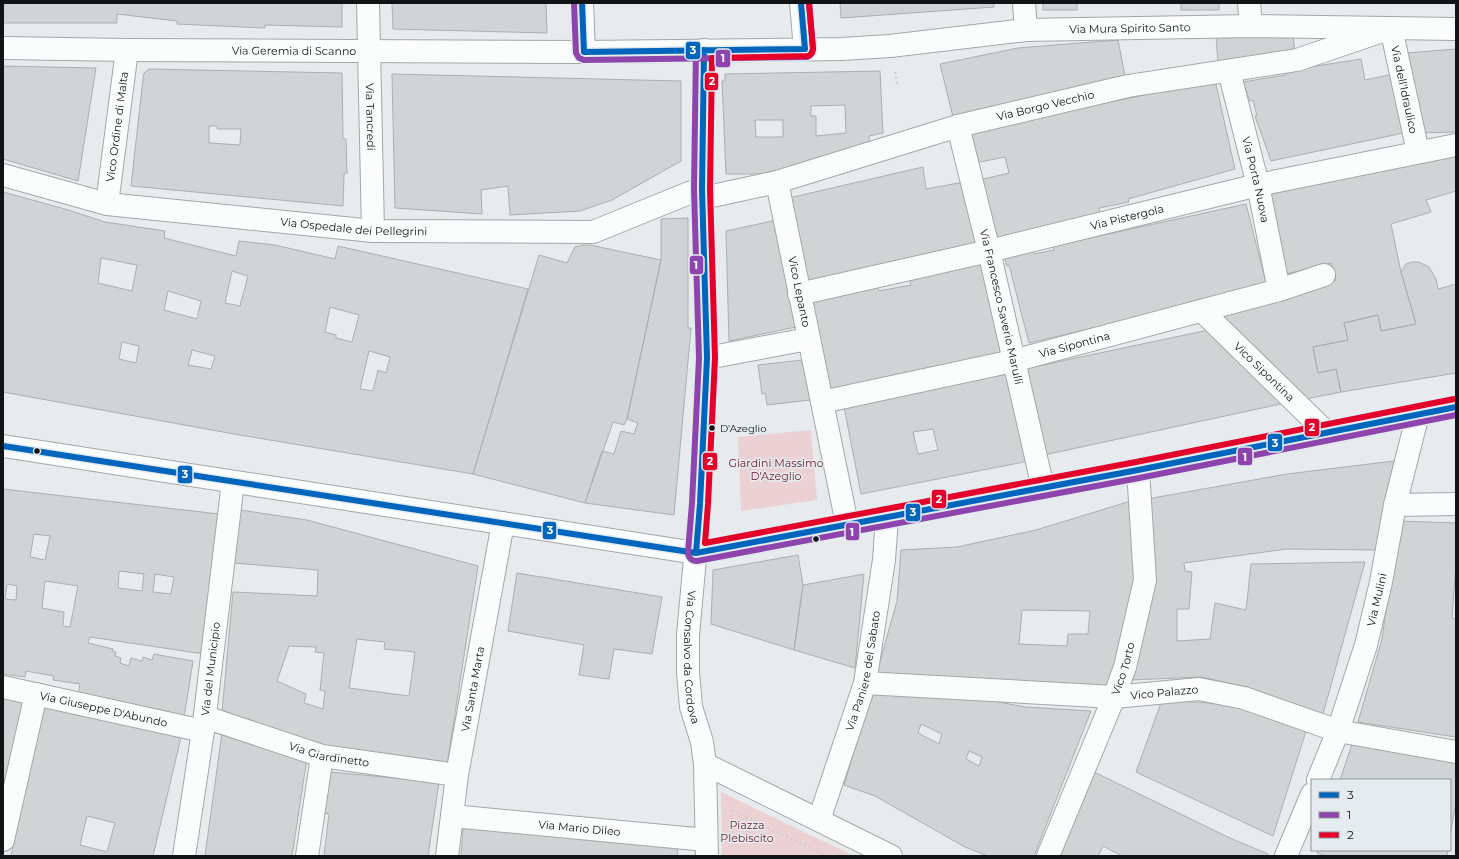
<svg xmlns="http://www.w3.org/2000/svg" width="1459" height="859" viewBox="0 0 1459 859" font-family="Montserrat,sans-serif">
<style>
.green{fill:#ebd1d3}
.building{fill:#d1d4d5;stroke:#acaeb0;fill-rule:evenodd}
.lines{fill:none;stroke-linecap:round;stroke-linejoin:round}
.minor-casing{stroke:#a4a7a9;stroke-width:24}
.path{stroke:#cdcece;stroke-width:2.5;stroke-dasharray:2 3;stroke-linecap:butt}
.minor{stroke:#fbfcfc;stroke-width:22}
.bus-1-casing{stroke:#e4ecf0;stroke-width:9}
.bus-2-casing{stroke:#e4ecf0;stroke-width:9}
.bus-3-casing{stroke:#e4ecf0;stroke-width:9}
.bus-1{stroke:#0065bd;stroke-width:6}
.bus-2{stroke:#8e44ad;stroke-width:6}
.bus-3{stroke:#e4002b;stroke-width:6}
.bus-dot{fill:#111415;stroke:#e4ecf0;stroke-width:1.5}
.labels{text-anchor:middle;stroke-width:3;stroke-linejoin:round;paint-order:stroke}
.bus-label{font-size:10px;fill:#111415;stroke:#e4ecf0;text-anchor:start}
.street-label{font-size:11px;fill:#111415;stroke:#e4ecf0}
.park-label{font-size:11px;fill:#6e1928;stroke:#e4ecf0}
.line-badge{stroke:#e4ecf0;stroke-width:1.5}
.badge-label{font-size:11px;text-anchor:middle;font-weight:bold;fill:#fff}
</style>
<rect width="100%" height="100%" fill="#e7ebed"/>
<path class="green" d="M811 430 817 500 741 511 738 437Z
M721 792 854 856H722Z"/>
<path class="building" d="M3 3H342V27L265 25V28L177 24V21L117 14V23H3Z
M392 3H546L547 33 393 29Z
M840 3H994V7L841 18Z
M1043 3H1077V10H1043Z
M1181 3H1219V10H1181Z
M1293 35 1295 54 1218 62 1216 37Z
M1118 40 1125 76 953 117 940 64 1018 48Z
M1456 49V132L1420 133 1406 53Z
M1361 59 1365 80 1394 74 1408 132 1271 161 1255 116H1257L1253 100 1250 101 1243 82 1286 75 1285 71Z
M3 66 96 68 78 181 3 159Z
M149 69 342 73 343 139H346L347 173 344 174 343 206 131 186 143 79 144 73ZM209 126H217V129H241L240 145 209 143Z
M880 71 883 133 869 136 870 148 761 174H726L722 81H725V74ZM845 105 846 133 816 136V116H811V106ZM755 120H783V137H756Z
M392 74 681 81V161L612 200 580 211 510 215 508 186 481 190 482 214 395 208Z
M1215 80 1235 169 1128 199 1129 202 1099 208 1101 216 994 242 979 180 1009 173 1005 157 975 163 969 132Z
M1456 155V191L1426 200 1431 212 1391 224 1401 272 1416 324 1381 331 1378 315 1344 323 1348 340 1313 347 1318 373 1336 369 1341 392 1301 400 1219 318 1336 280 1331 263 1287 274 1271 194Z
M923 167 926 189 964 182 978 246 806 286 789 198Z
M3 192 65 209 105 222 165 231 164 238 236 256 239 241 275 245 335 259 338 246 528 289 473 474 234 434 3 392ZM101 258 137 265 132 291 98 283ZM232 271 248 276 240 306 225 303ZM168 291 201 301 197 319 164 310ZM330 307 359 315 352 342 336 338V335L325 332ZM122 342 139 346 136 363 119 359ZM192 350 215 356 211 369 188 365ZM369 351 390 357 386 373 378 370 373 391 360 389Z
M1246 204 1267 287 1029 343 1009 265 1007 266 1004 257 1033 249 1034 254 1054 250 1053 246Z
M688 218V328H691L674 515 585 503 602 451 614 454 621 431 634 434 638 423 627 419 661 260V219Z
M777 220 796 327 729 341 726 231Z
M583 245H590L661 260 627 419 624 425 613 422 585 503 473 474 539 255 567 263 575 247Z
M1412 262H1419L1429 267 1436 279 1438 289 1456 284V373L1341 392 1336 369 1318 373 1313 347 1348 340 1344 323 1378 315 1381 331 1416 324 1401 272 1406 264Z
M983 263 1003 353 827 391 807 300 877 286 879 291 911 285 910 280Z
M1213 329 1290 402 1044 455 1024 369Z
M803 360 810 400 767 405 765 393 762 394 758 365Z
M1007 373 1029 461 861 494 844 407ZM933 429 938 450 918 454 913 432Z
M1394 461 1376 550 1287 549 1184 563 1185 571 1192 572 1189 609H1177V641L1210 639 1215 603 1246 610 1251 564 1365 562 1323 714 1247 687 1201 677 1129 680 1147 499 1287 474Z
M3 489 219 514 204 654 90 637 88 643 113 649V652H116L115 656 121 658 120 663 129 666 131 658 142 661 143 657 152 660 154 654 193 661 184 717 78 695 80 684 53 680 54 676 26 671 25 677 3 674ZM34 534 50 536 45 560 30 557ZM119 571 144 574 142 591 118 588ZM155 574 174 577 171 594 153 592ZM45 581 78 586 70 627 63 626 64 612 42 608ZM7 584 17 586 16 600 5 599Z
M1134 500 1140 568 1130 614 1108 687 876 676 897 601 901 550 957 547 1036 530ZM1022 610 1090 611 1088 634H1068L1067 646 1019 644Z
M240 510 307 520 478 566 447 765 337 750 222 712 233 592 317 596 318 570 234 563ZM357 639 385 642 384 649 415 652 409 696 349 688ZM289 646 316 647 315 652 324 653 320 690 325 691 323 709 304 703 306 694 277 681Z
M1398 521 1456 523V563L1452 618 1456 619V737L1358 722 1382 639Z
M798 555 803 585 794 650 711 624 713 570Z
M517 573 662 597 652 654 614 649 609 679 579 675 584 645 508 631Z
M864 574 855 668 794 650 803 585Z
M872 691 988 700 1025 707 1091 711 1034 856H988L965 847 875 796 844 785ZM921 724 942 734 939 744 918 733ZM969 751 982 757 979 766 966 759Z
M3 698 24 703 3 788Z
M1162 700 1243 705 1307 728 1273 836 1136 772Z
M43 705 181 737 153 856H11ZM87 816 115 823 107 852 80 845Z
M222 733 307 758 292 856H205Z
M1353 741 1456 761V802L1450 837V780H1340Z
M1092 771 1232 839 1268 854V856H1122L1103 846 1098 856H1056Z
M330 772 439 782 428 856H324L329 814 324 813Z
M463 828 677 847 678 856H461Z
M1318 850H1448L1447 856H1326L1317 853Z"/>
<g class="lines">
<defs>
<g id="minor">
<path id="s1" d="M368 3 373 231"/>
<path d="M582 3 584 52"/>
<path d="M801 3 805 49"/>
<path d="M1024 3 1026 30"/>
<path d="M1249 3 1251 26"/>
<path id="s2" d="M3 48 127 50 584 52 842 49 890 46 1026 30 1251 26 1456 29"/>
<path id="s3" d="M704 50 702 189 707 358 700 504 688 635V673L691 707 702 742 705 764"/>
<path id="s4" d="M1229 71 1258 185 1279 290"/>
<path id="s5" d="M958 126 989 251 1043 488"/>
<path id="s6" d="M3 175 107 204 373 231 593 232 689 193 702 189"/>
<path id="s7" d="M777 182 847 524"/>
<path id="s8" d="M703 198 777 182 958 126 1128 86 1297 60 1391 28 1418 152"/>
<path id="s9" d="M107 204 127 50"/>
<path id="s10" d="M799 294 989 251 1258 185 1456 145"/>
<path id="s11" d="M1202 311 1326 432"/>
<path d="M707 358 808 339"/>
<path id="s12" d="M822 402 1013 361 1279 290 1324 275"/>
<path d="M3 446 696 553 1138 470 1456 407"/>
<path d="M1395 505 1456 504"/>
<path id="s13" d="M865 683 1114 697 1199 689 1244 698 1338 731 1456 752"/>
<path id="s14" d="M3 687 203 731"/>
<path id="s15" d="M205 717 322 756 457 775"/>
<path id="s16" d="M1318 780 1338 731 1366 645 1381 582 1395 505 1418 414"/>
<path id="s17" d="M452 816 706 840"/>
<path id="s18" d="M819 820 865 683 884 560 887 518"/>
<path d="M3 840 36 694"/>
<path id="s19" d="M184 856 203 731 233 482"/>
<path d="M307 856 322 756"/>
<path id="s20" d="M447 856 457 775 503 523"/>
<path d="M707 856 705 764 891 856"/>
<path id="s21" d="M1048 856 1114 697 1125 667 1145 580 1138 470"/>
<path d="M1286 856 1312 794"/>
</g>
</defs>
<use href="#minor" class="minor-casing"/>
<path class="path" d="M895 72 898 87
M732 810 826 856"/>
<use href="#minor" class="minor"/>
<defs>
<path id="bus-1" d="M582 3 584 52 805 49 801 3
M3 446 696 553 1138 470 1456 407
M696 553 700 504 707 358 702 189 704 50"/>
<path id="bus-2" d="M574 3 576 53 579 58 584 60 807 57 811 54 813 49 809 3
M696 50 694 189 699 358 692 503 688 552C688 558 692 561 697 561L1139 478 1456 415"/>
<path id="bus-3" d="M809 3 813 49 812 53 809 56 712 58 710 189 715 358 708 504 705 543 1136 462 1454 399"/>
</defs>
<use href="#bus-1" class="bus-1-casing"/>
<use href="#bus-2" class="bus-2-casing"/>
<use href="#bus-3" class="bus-3-casing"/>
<use href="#bus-1" class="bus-1"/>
<use href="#bus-2" class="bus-2"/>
<use href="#bus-3" class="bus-3"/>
</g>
<g class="bus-dot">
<circle cx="712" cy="428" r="3.5"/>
<circle cx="37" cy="451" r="3.5"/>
<circle cx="816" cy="539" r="3.5"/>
</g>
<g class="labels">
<g class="bus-label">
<text x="720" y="432">D'Azeglio</text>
</g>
<g class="street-label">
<text dy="4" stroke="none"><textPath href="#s2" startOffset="1128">Via Mura Spirito Santo</textPath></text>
<text dy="4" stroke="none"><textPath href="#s2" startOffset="291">Via Geremia di Scanno</textPath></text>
<text dy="4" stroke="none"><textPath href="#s8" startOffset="773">Via dell'Idraulico</textPath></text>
<text dy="4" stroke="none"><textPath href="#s8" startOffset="355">Via Borgo Vecchio</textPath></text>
<text dy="4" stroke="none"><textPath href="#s1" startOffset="114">Via Tancredi</textPath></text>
<text dy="4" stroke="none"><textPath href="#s9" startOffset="78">Vico Ordine di Malta</textPath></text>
<text dy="4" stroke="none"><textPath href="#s4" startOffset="112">Via Porta Nuova</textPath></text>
<text dy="4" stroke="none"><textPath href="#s10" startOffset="337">Via Pistergola</textPath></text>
<text dy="4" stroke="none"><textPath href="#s6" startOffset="356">Via Ospedale dei Pellegrini</textPath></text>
<text dy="4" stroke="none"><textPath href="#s7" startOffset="112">Vico Lepanto</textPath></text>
<text dy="4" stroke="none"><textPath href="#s5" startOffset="186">Via Francesco Saverio Marulli</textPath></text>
<text dy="4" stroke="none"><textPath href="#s12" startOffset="259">Via Sipontina</textPath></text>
<text dy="4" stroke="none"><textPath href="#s11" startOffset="87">Vico Sipontina</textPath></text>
<text dy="4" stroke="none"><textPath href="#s16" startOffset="190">Via Mulini</textPath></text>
<text dy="4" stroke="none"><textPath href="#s3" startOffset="608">Via Consalvo da Cordova</textPath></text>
<text dy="4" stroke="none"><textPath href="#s19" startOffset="189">Via del Municipio</textPath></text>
<text dy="4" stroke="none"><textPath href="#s21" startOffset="202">Vico Torto</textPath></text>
<text dy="4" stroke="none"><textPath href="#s18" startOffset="156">Via Paniere del Sabato</textPath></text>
<text dy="4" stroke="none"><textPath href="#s20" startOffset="169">Via Santa Marta</textPath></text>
<text dy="4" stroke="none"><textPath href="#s13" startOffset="300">Vico Palazzo</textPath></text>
<text dy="4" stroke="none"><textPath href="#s14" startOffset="103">Via Giuseppe D'Abundo</textPath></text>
<text dy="4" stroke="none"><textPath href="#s15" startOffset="130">Via Giardinetto</textPath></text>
<text dy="4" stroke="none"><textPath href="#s17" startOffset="128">Via Mario Dileo</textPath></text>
</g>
<g class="park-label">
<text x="776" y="467">Giardini Massimo<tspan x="776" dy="13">D'Azeglio</tspan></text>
<text x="747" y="829">Piazza<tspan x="747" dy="13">Plebiscito</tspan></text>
</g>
</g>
<g class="line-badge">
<rect x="685" y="41" width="16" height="19" rx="4" fill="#0065bd"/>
<rect x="715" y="49" width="16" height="19" rx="4" fill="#8e44ad"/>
<rect x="704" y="72" width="15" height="19" rx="4" fill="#e4002b"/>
<rect x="689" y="255" width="15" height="20" rx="4" fill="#8e44ad"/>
<rect x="1304" y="418" width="16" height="19" rx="4" fill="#e4002b"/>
<rect x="1267" y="433" width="16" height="19" rx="4" fill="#0065bd"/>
<rect x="1237" y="447" width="16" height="19" rx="4" fill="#8e44ad"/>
<rect x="702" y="452" width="16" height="19" rx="4" fill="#e4002b"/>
<rect x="177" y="465" width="16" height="19" rx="4" fill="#0065bd"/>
<rect x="931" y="489" width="16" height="20" rx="4" fill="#e4002b"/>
<rect x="905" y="503" width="16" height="19" rx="4" fill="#0065bd"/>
<rect x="542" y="521" width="15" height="19" rx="4" fill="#0065bd"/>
<rect x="845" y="522" width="15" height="19" rx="4" fill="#8e44ad"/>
</g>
<g class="badge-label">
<text x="693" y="54">3</text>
<text x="723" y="62">1</text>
<text x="712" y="85">2</text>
<text x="696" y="269">1</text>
<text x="1312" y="431">2</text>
<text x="1275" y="447">3</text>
<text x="1245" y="461">1</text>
<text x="710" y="465">2</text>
<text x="185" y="478">3</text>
<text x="939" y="503">2</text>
<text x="913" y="516">3</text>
<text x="550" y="534">3</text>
<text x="852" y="536">1</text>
</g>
<rect width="1459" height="859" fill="none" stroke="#111415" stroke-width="8"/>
<rect x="1311" y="779" width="140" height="72" fill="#e4ecf0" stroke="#909698"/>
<rect x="1319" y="792" width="20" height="6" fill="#0065bd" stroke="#909698"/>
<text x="1347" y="799" font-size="12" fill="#111415">3</text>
<rect x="1319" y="812" width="20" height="6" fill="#8e44ad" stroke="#909698"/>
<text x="1347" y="819" font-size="12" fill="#111415">1</text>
<rect x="1319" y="832" width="20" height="6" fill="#e4002b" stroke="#909698"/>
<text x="1347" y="839" font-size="12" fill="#111415">2</text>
</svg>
